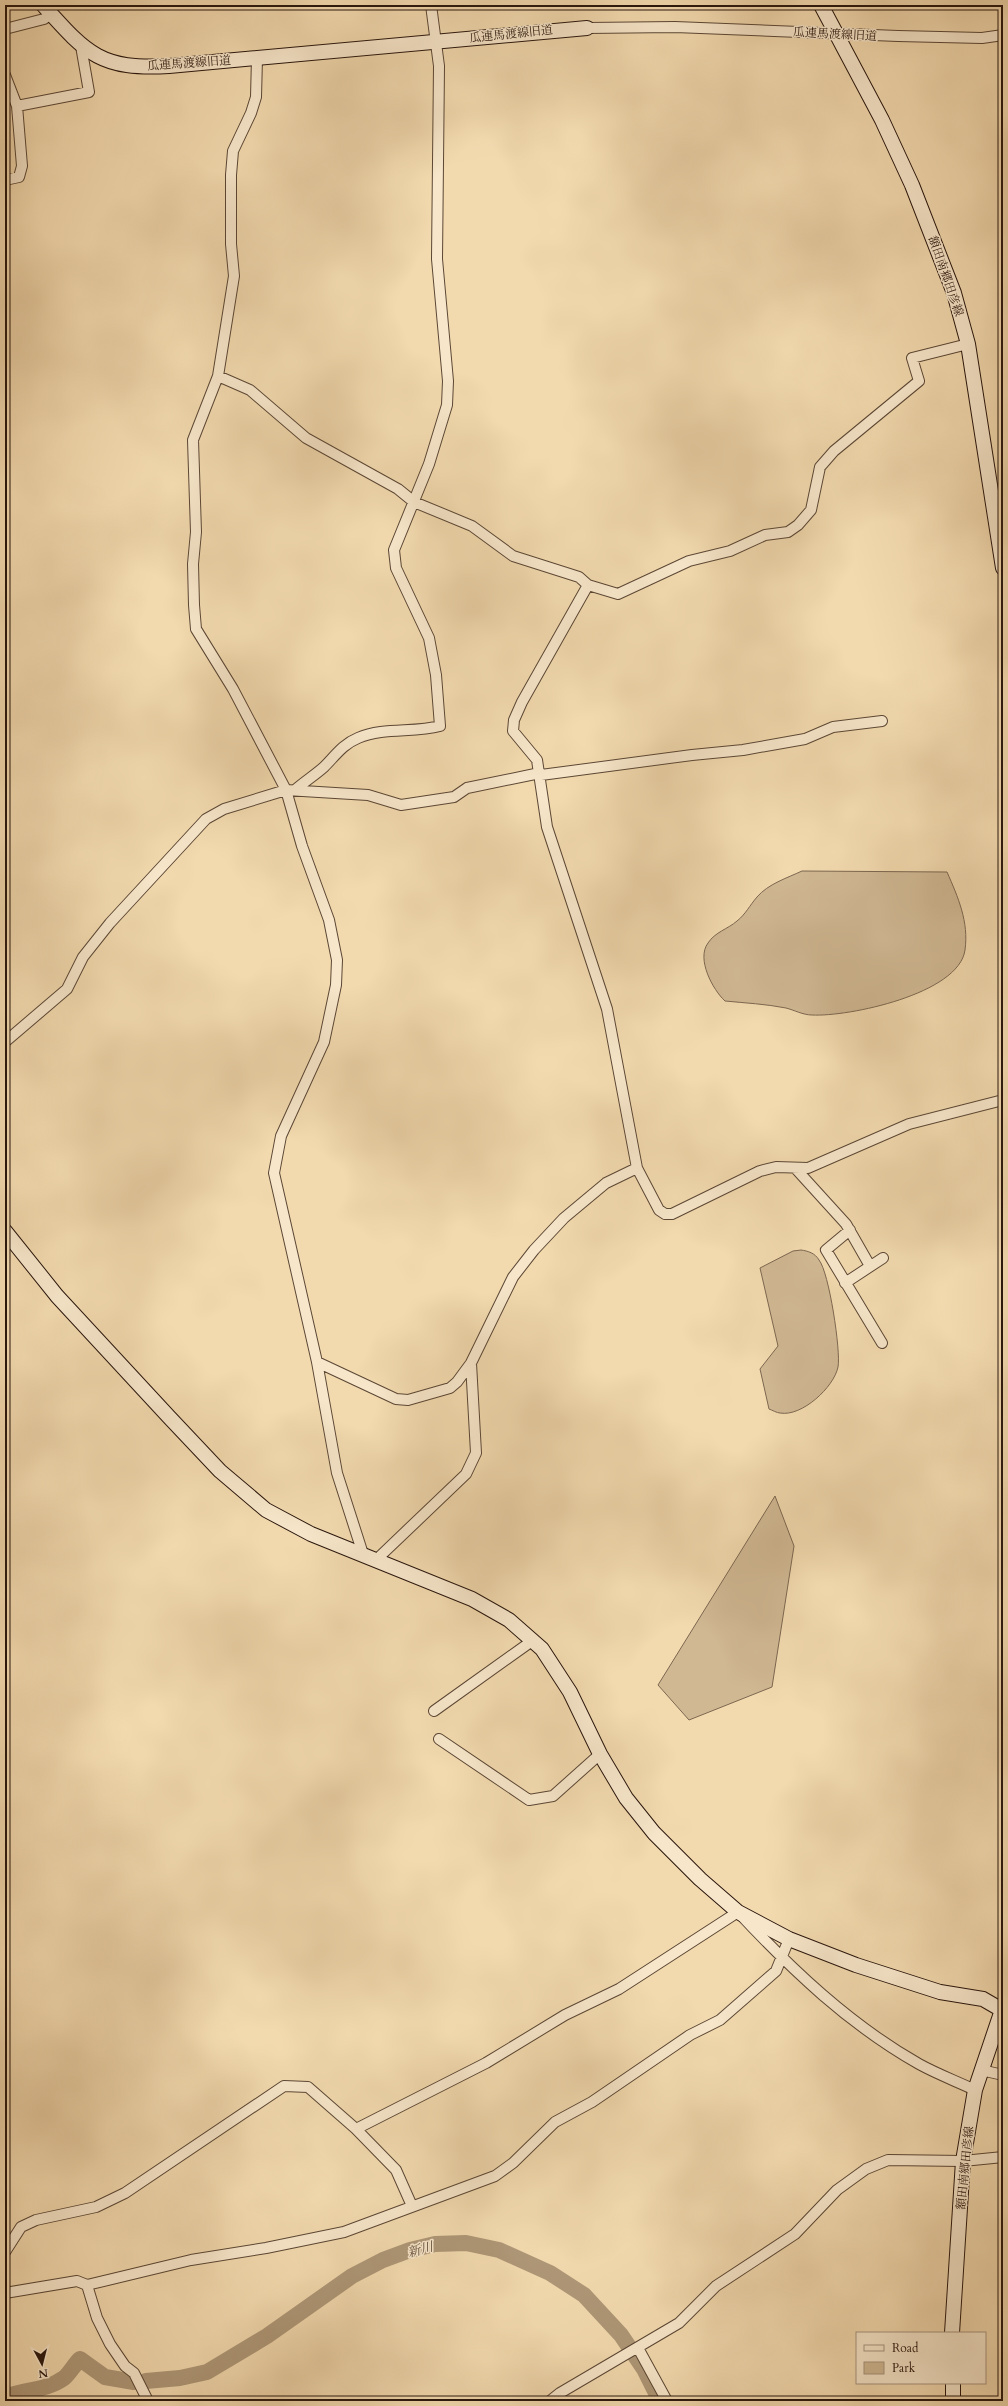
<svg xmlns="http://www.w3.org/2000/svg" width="1008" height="2406" viewBox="0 0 1008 2406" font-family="Cardo,'Noto Serif JP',serif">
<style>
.green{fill:#d0b893;stroke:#7c6750}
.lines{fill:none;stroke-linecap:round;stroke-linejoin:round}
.river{stroke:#ae9777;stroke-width:16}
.street-casing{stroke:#5b4735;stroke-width:12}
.secondary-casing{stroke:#29160d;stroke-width:16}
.street{stroke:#f7e6ca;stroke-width:10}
.secondary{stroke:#f7e6ca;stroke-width:14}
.labels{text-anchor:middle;stroke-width:3;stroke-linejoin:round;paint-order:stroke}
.street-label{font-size:12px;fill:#29160d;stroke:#f7e6ca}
.water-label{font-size:13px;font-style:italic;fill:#5e4a37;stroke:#f7e6ca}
</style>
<rect width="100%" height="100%" fill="#f2d9ae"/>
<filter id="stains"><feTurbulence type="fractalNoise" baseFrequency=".005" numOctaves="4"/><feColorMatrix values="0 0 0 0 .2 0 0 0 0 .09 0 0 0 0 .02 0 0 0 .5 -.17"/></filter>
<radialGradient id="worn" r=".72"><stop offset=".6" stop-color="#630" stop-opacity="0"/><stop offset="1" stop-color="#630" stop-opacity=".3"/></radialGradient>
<path class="green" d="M802 871 947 872C958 897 969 922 965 950 959 994 848 1017 812 1015 803 1015 794 1010 786 1008 766 1004 745 1003 725 1001 713 990 696 959 708 943 715 932 728 929 737 921 745 915 750 905 757 897 768 884 787 878 802 871Z
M801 1250C808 1251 815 1253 819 1260 829 1272 841 1351 838 1367 834 1387 802 1417 780 1413 777 1413 772 1410 769 1409L760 1369 778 1346 760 1268 793 1251Z
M775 1496 794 1546 772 1687 689 1720 658 1685Z"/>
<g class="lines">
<path class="river" d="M146 2381 180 2378 207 2372 267 2336 352 2276 383 2260 410 2250 435 2244 466 2243 499 2250 550 2273 584 2295 621 2335 644 2369 660 2401
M5 2397C24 2389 46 2391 64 2378 69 2374 74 2365 80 2359L105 2377 134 2382"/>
<defs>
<path id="street" d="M587 28 675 27 898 36 982 38 1003 35
M5 29 44 19 51 14
M257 58 256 97 251 113 233 151 231 175V244L234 276 218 376 193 440 196 532 193 564 194 605 196 629 233 689 286 790 302 846 329 920 337 960 336 985 324 1042 281 1136 274 1173 317 1362 337 1473 363 1554
M5 75 17 106
M5 180 19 177 22 166 17 106 89 92 81 46
M218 376 250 390 306 438 398 489 414 502 472 526 513 556 579 577 588 585 618 594 689 561 730 551 765 535 788 532 798 525 811 510 820 467 834 451 919 381 912 358 968 344
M588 585 522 702 514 720 513 731 537 760 547 827 607 1009 637 1168 659 1210 665 1214H672L760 1171 776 1167 808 1168 909 1124 1003 1100
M295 790C304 782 315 775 324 767 335 756 343 744 358 738 384 727 413 733 440 726L436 675 429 638 396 568 394 550 429 464 447 405 448 381 437 259 439 66 431 5
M5 1042 67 989 83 957 110 923 206 819 224 809 286 790 368 795 401 805 454 797 467 788 535 774 541 775 692 755 743 750 805 739 833 727 882 721
M796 1169 846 1224 870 1266
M850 1230 826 1250 882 1343
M845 1283 883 1258
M317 1362 396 1399 408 1400 450 1388 457 1382 471 1363 513 1277 534 1250 564 1218 606 1183 637 1168
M376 1560 466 1474 476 1453 471 1363
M434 1711 532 1641
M439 1739 529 1800 553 1796 600 1754
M981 2070 1003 2075
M356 2129 486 2063 565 2015 619 1989 738 1912C792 1970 850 2025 919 2064 937 2074 956 2081 975 2090
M5 2252 21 2227 36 2220 96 2207 125 2193 284 2086 308 2087 356 2129 396 2170 412 2206
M87 2285 97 2318 110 2344 125 2366 134 2373 148 2401
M5 2293 77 2281 87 2285 191 2260 266 2248 344 2232 495 2176 513 2163 555 2122 592 2102 690 2035 720 2020 776 1971 789 1939
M638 2348 667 2401
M550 2401 560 2393 679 2323 716 2286 795 2234 837 2190 866 2169 888 2160 963 2161 1003 2157"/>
<path id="secondary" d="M43 5C87 54 100 70 169 66L587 28
M821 5 882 120 912 185 954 293 968 344 1003 568
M5 1231 57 1296 169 1417 220 1471 266 1510 311 1534 472 1599 509 1620 542 1649 570 1692 600 1754 626 1798 654 1833 700 1879 738 1912 789 1939 856 1965 940 1992 983 1999 1002 2010
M952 2333 963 2161 975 2090 1003 2007
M953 2383V2401"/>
</defs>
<use href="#street" class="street-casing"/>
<use href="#secondary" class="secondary-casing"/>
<use href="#street" class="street"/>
<use href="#secondary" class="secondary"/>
</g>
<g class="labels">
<g class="street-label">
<text transform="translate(511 34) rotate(-6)" y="4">瓜連馬渡線旧道</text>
<text transform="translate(835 34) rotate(3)" y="4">瓜連馬渡線旧道</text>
<text transform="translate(189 63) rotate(-4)" y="4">瓜連馬渡線旧道</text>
<text transform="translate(946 276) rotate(71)" y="4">額田南郷田彦線</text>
<text transform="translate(965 2168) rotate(-84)" y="4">額田南郷田彦線</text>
</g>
<g class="water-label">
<text transform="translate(420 2249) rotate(-15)" y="5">新川</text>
</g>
</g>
<rect width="1008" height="2406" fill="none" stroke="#f2d9ae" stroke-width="20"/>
<rect x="6" y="6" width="996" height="2394" fill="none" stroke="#29160d" stroke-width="2"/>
<rect x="10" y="10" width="988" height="2386" fill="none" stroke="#29160d"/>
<rect x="856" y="2332" width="130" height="52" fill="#f7e6ca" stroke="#a5937e"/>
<rect x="864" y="2345" width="20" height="6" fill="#f7e6ca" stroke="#a5937e"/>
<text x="892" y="2352" font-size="12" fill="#29160d">Road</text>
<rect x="864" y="2362" width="20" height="12" fill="#d0b893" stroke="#a5937e"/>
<text x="892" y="2372" font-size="12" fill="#29160d">Park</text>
<g transform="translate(42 2364) rotate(173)" stroke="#f7e6ca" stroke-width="3" paint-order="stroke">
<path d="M0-3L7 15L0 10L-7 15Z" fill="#29160d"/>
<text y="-6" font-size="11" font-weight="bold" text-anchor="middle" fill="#29160d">N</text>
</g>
<rect width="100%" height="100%" filter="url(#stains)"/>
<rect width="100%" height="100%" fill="url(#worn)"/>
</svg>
